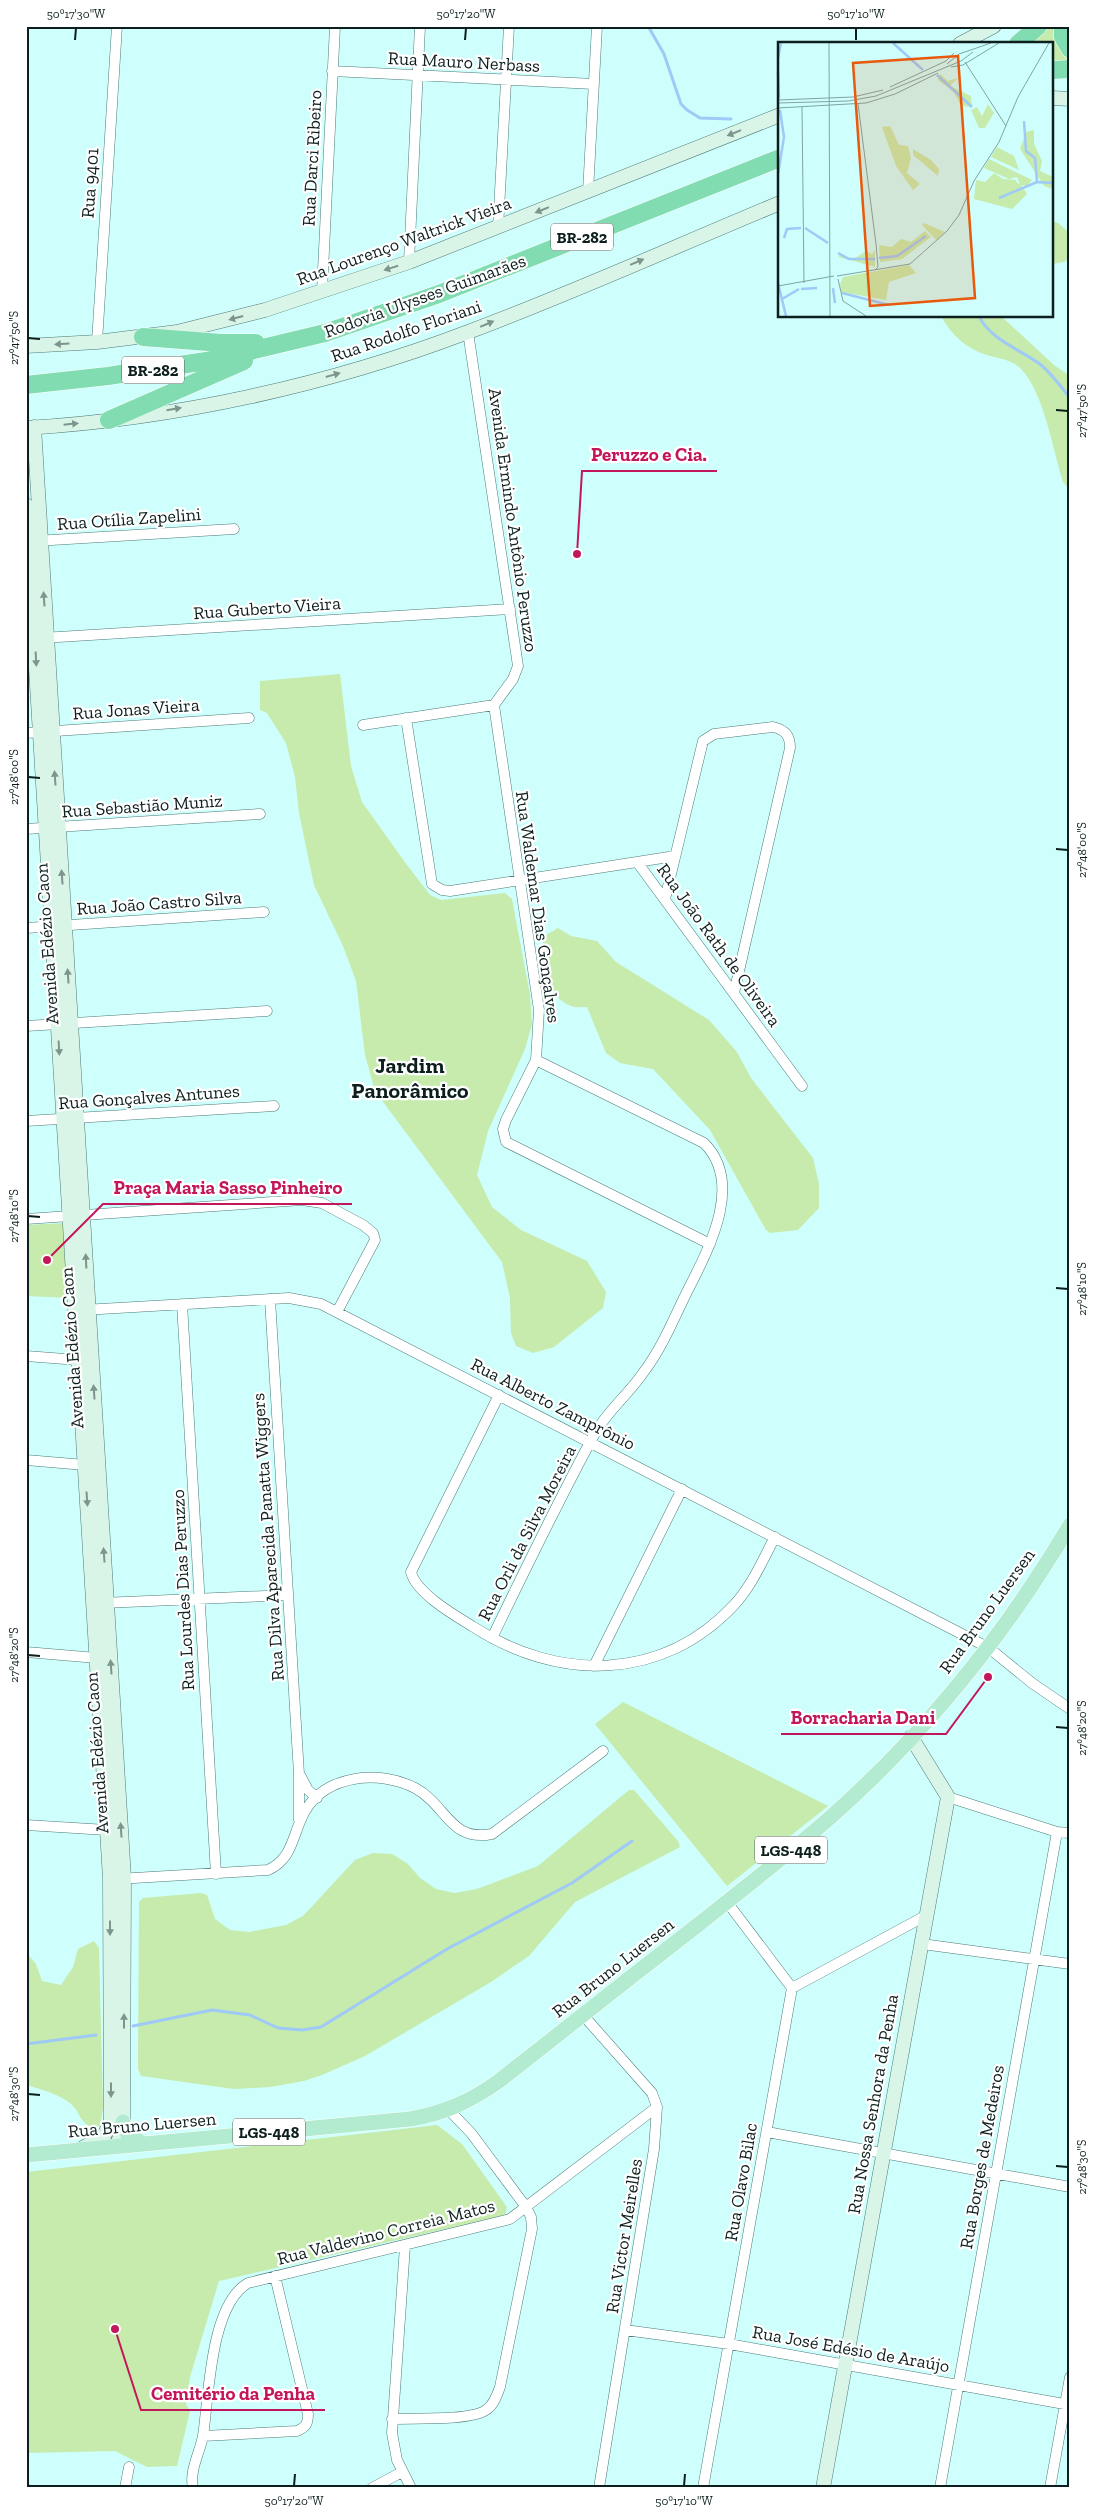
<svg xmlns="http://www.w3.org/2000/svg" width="1096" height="2514" viewBox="0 0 1096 2514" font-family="'Zilla Slab',serif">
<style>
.green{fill:#c6ebac}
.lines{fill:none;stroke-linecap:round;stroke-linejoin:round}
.stream{stroke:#9fc9f6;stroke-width:3}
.street-casing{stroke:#4d7a78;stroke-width:11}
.secondary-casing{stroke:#4d7a78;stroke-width:15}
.primary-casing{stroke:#fff;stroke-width:16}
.highway-casing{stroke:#fff;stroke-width:19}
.street{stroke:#fff;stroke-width:10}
.secondary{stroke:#d9f5e8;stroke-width:14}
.primary{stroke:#b3ebd0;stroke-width:15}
.highway{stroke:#81ddb1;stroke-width:18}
.oneway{fill:#7d958d}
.ticks{fill:none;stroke:#0c1f1e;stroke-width:2}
.labels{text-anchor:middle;stroke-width:4.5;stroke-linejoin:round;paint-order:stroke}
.shield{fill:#fff;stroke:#556262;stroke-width:1}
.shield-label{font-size:16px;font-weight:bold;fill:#0c1f1e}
.street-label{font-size:18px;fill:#0c1f1e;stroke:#fff}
.district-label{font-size:22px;font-weight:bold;fill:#0c1f1e;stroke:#fff}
.inset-river{fill:none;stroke:#9fc9f6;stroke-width:2.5}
.inset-road{fill:none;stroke:#80a5a3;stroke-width:1}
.view{fill:#e8590c;fill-opacity:0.15;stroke:#e8590c;stroke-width:2.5}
.inset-edge{fill:none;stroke:#0c1f1e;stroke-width:2.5}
.leader{fill:none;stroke:#c2185b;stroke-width:2}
.callout-dot{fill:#c2185b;stroke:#fff;stroke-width:2}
.callout-label{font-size:19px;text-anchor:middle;font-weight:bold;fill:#c2185b;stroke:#fff;stroke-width:4.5;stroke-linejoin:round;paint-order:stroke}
.neatline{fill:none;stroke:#0c1f1e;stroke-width:2}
.ticks-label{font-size:12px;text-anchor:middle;fill:#0c1f1e}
</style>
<rect width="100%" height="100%" fill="#cefffc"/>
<path class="green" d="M1049 26H1055L1057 43 1070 60V65L1052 66V44H1030Z
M1052 221 1058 223 1070 233V258L1064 262 1052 264Z
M941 316H1001L1054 365 1070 376V490L1063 482C1053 450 1044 394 1022 370 1012 359 1000 359 987 355 967 349 951 335 941 316Z
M340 674 351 766 362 802 404 861 430 895 441 900 505 893 512 899 530 995 532 1024 525 1049 488 1131 477 1175 492 1207 521 1230 587 1261 606 1292 603 1308 554 1347 533 1353 516 1346 511 1333 510 1298 502 1262 375 1091 365 1055 356 981 343 946 314 885 299 813 295 777 286 743 267 713 260 710V681Z
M558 928 571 936 597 941 616 962 709 1020 737 1052 751 1078 813 1158 819 1184V1208L798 1230 770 1233 766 1230 710 1130 653 1069 620 1063 606 1053 587 1007C582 1007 575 1008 571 1006 544 995 540 962 544 936Z
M66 1223 70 1298 26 1296V1225Z
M623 1702 828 1806 727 1886 595 1724Z
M629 1790H634L678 1841 680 1847 575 1902 529 1956 491 1982 365 2056 322 2075 304 2081 270 2087 234 2089 141 2076 138 2069 139 1902 143 1898 201 1893 207 1895 215 1919 230 1930 249 1932 286 1925 303 1916 355 1860 373 1853 392 1854 408 1864 420 1878 436 1889 454 1893 477 1889 538 1866Z
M94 1941 99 1948 103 2108 100 2126 92 2128C77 2119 81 2113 71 2104 60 2094 40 2089 26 2085V1952L36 1964 42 1981 61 1985 73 1967 78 1949Z
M437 2125 462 2144 507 2207 505 2215 219 2281 190 2377 186 2404 190 2411 177 2466 147 2467 115 2451 26 2453V2172Z"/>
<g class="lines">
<path class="stream" d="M648 26 664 54 681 104 687 110 700 118 731 119
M979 316C990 340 1022 350 1041 365 1052 374 1061 387 1070 398
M133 2026 212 2010 250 2015 278 2028 302 2030 321 2027 447 1949 572 1883 632 1841
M26 2044 96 2035
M26 2485 37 2488"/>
<defs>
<path id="street" d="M332 71 594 84
M588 192 597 26
M498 228 509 26
M409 262 420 26
M322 291 335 26
M468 332 518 666 513 679 494 705
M97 342 117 26
M35 541 234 529
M26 639 510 609
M494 705 539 1010 536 1060 506 1120 503 1129 506 1142 710 1244
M406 718 432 884 442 890 450 891 637 862 802 1086
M363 725 494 705
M26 733 249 718
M26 829 260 814
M637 862 675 856
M665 899 703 741 714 734 773 727C786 730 790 736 790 748L734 993
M26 928 264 912
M26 1026 267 1011
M26 1121 274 1106
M26 1219 302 1200 322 1203 363 1225 373 1233 375 1240 337 1312
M270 1299 299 1774V1820
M182 1304 216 1874
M83 1310 289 1298 321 1304 989 1648 1032 1683 1070 1709
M26 1356 78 1360
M499 1395 411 1572C416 1593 454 1615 472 1626 558 1682 662 1682 734 1605 752 1586 763 1559 775 1537
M26 1460 85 1465
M102 1603 288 1595
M492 1638C525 1570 558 1501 594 1435 606 1412 628 1395 643 1373 660 1351 671 1325 683 1300 704 1257 747 1186 704 1143L536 1060
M26 1652 97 1658
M594 1666 682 1489
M300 1775 308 1790 317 1798
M948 1797 1057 1832 1070 1833
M26 1825 107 1830
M117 1879 268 1870C294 1858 292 1834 305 1811 327 1774 380 1770 415 1788 447 1805 449 1842 492 1834L603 1751
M922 1944 1070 1964
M792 1988 927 1915
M583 2015 652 2093 657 2107 654 2149 599 2488
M767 2132 1070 2187
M405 2246 392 2433 397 2460 411 2488
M625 2330 729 2344 1070 2405
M392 2419C413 2418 470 2421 486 2410 494 2405 497 2395 500 2387L532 2229 531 2217 526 2207 471 2133 449 2110
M203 2436 297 2431C306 2427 308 2424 308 2414L275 2276
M125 2488 129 2467
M193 2488C189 2471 200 2452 203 2436 209 2396 210 2305 248 2283L510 2219 657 2107
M372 2488 402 2472
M703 2488 792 1988 727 1902
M940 2488 1057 1832
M1050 2488 1070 2377"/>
<path id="secondary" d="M960 44 994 26
M1052 98 1070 99
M26 346 97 342 177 332 265 310 409 262 780 115
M34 427 124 1878 123 2122 122 2133 116 2146
M26 428C174 419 329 385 468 332 573 293 676 246 780 203
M26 505 110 1879 111 2121 104 2136 79 2150
M823 2488 948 1797 911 1737"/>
<path id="primary" d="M123 2122 127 2133 143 2144
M26 2155 410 2119C445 2113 471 2101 499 2081 566 2028 632 1976 699 1924 744 1888 790 1853 833 1815 926 1732 1006 1633 1070 1525"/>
<path id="highway" d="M1063 26V37L1070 49
M1018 44 1038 26
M1052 70 1070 69
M143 337 221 343H256
M26 385 108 376 213 360 325 333 439 294 780 158
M109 420 244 361"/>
</defs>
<use href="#street" class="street-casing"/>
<use href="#secondary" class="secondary-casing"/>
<use href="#primary" class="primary-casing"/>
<use href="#highway" class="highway-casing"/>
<use href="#street" class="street"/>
<use href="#secondary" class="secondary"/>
<use href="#primary" class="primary"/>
<use href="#highway" class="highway"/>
</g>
<defs><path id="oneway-solid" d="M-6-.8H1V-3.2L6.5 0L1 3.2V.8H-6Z" transform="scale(1.25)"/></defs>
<g class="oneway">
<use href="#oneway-solid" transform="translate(734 133) rotate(158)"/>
<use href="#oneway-solid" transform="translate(542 210) rotate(158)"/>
<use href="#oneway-solid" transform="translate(637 262) rotate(-23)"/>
<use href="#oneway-solid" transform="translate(391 268) rotate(162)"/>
<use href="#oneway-solid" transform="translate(236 318) rotate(165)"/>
<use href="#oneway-solid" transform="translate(487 324) rotate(-23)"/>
<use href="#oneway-solid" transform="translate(62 344) rotate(177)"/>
<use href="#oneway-solid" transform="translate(333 375) rotate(-16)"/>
<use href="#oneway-solid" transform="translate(174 409) rotate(-9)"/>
<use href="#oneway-solid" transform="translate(71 424) rotate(-6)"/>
<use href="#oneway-solid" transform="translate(44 599) rotate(-94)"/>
<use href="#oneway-solid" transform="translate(36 659) rotate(87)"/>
<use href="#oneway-solid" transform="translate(55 778) rotate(-94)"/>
<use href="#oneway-solid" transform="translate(62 877) rotate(-94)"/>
<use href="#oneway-solid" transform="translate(68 976) rotate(-94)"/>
<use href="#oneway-solid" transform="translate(59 1048) rotate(87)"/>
<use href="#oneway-solid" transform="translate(86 1261) rotate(-93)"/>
<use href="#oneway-solid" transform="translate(94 1392) rotate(-94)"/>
<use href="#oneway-solid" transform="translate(87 1499) rotate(86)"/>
<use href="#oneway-solid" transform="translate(104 1555) rotate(-94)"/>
<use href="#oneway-solid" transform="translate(111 1667) rotate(-94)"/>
<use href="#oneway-solid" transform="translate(121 1830) rotate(-94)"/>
<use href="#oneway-solid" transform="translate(110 1928) rotate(90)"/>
<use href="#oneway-solid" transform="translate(124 2021) rotate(-90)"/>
<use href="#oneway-solid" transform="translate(111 2090) rotate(90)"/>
</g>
<path class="ticks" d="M75 40 76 28M465 40 466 28M856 40V28M28 338 40 339M1056 410 1068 411M28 777 40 778M1056 849 1068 850M28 1216 40 1217M1056 1288 1068 1289M28 1655 40 1656M1056 1727 1068 1728M28 2094 40 2095M1056 2166 1068 2167M294 2486 295 2474M684 2486 685 2474"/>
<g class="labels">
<g class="shield">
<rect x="551" y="223.5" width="62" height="27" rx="4"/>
<rect x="122" y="356.5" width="62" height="27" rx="4"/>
<rect x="755" y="1836.5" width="72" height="27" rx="4"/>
<rect x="233" y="2118.5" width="72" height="27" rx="4"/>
</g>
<g class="shield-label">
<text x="582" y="243">BR-282</text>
<text x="153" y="376">BR-282</text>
<text x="791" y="1856">LGS-448</text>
<text x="269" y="2138">LGS-448</text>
</g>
<g class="street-label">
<text transform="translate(464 62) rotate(3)" y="6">Rua Mauro Nerbass</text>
<text transform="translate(312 158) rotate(-87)" y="6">Rua Darci Ribeiro</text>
<text transform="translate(90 183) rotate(-86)" y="6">Rua 9401</text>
<text transform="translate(404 241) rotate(-20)" y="6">Rua Lourenço Waltrick Vieira</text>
<text transform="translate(425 296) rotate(-20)" y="6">Rodovia Ulysses Guimarães</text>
<text transform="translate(406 331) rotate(-19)" y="6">Rua Rodolfo Floriani</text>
<text transform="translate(129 519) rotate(-4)" y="6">Rua Otília Zapelini</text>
<text transform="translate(513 520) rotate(82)" y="6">Avenida Ermindo Antônio Peruzzo</text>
<text transform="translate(267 608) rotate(-4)" y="6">Rua Guberto Vieira</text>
<text transform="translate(136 709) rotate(-4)" y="6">Rua Jonas Vieira</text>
<text transform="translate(142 806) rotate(-4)" y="6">Rua Sebastião Muniz</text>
<text transform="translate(159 903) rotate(-4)" y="6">Rua João Castro Silva</text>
<text transform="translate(538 907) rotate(82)" y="6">Rua Waldemar Dias Gonçalves</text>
<text transform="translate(47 944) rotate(-94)" y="6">Avenida Edézio Caon</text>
<text transform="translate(719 945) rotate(54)" y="6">Rua João Rath de Oliveira</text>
<text transform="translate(149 1097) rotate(-4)" y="6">Rua Gonçalves Antunes</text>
<text transform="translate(72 1348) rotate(-94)" y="6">Avenida Edézio Caon</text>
<text transform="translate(553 1404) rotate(27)" y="6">Rua Alberto Zamprônio</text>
<text transform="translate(527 1533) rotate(-63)" y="6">Rua Orli da Silva Moreira</text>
<text transform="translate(268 1537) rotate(-94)" y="6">Rua Dilva Aparecida Panatta Wiggers</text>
<text transform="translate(183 1590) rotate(-93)" y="6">Rua Lourdes Dias Peruzzo</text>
<text transform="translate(987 1611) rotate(-54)" y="6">Rua Bruno Luersen</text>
<text transform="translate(97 1753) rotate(-94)" y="6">Avenida Edézio Caon</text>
<text transform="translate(613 1968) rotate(-38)" y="6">Rua Bruno Luersen</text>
<text transform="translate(873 2104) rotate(-80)" y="6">Rua Nossa Senhora da Penha</text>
<text transform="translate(142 2125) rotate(-5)" y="6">Rua Bruno Luersen</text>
<text transform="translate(982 2157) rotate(-80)" y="6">Rua Borges de Medeiros</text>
<text transform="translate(741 2182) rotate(-80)" y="6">Rua Olavo Bilac</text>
<text transform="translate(386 2232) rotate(-14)" y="6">Rua Valdevino Correia Matos</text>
<text transform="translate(624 2236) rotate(-81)" y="6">Rua Victor Meirelles</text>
<text transform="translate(851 2349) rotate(10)" y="6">Rua José Edésio de Araújo</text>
</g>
<g class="district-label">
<text x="410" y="1073">Jardim<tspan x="410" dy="25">Panorâmico</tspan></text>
</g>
</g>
<g transform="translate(778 42)">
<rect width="275" height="275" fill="#cefffc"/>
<path d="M162 32 170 39 180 36 172 44 193 54 194 65 183 64 176 50 160 38ZM210 62 216 71 207 86H201L193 68 199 65 204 74ZM112 84 121 103 130 104 133 116 129 131 142 142 135 148 118 124 105 88 104 85ZM256 88V102L264 119 262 129 275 135V147L266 144 242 107 248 90ZM219 105 236 114 241 128 213 115ZM135 107 153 118 161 127 160 134 135 113ZM211 117 254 138 249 144 243 143 249 152 234 167 196 157 198 138 207 140 216 131 225 137 238 138 239 141 242 142 239 135 231 137 206 126ZM146 181 167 190 158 198 144 183ZM147 189 153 195 124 217 102 220 101 203 114 205 123 197 133 200ZM97 208V225L61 215V212L76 217 88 209 94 212ZM131 223 138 231 111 240 108 258 63 250 62 242 65 235Z" fill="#c6ebac"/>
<path class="inset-river" d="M115 1 145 28M0 16 3 1M0 30 1 56M159 33 194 65M246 79 248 109 257 116 259 140M0 132 6 95 2 68M221 156 259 140 275 141M27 186 50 201M6 196 9 187 23 186M60 211 71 217H97M101 216 119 214 148 194M0 241 8 274M55 246 57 261M23 247 39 246M64 251 111 263M4 257 21 247"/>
<path class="inset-road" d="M51 1 52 274M187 20 228 84M169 22 181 12 213 1M173 25 185 23 221 1M112 45 168 19 176 11M0 58 75 55 105 48M0 61 70 59 98 54 183 19 195 10M80 62 98 202 100 225 97 228M24 65 26 241M0 66 88 61 117 52 160 31M59 234 132 222 169 189 181 173 196 139 221 100 240 55 271 1M60 237 65 259 88 274M0 244 56 234"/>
<path class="view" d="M180 14 197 256 92 264 75 21Z"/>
<rect width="275" height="275" class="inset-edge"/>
</g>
<path class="leader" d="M577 554L582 471H717M47 1260L103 1204H352M988 1677L946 1734H781M115 2329L141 2410H325"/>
<g class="callout-dot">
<circle cx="577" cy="554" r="5"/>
<circle cx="47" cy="1260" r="5"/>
<circle cx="988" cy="1677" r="5"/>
<circle cx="115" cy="2329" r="5"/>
</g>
<g class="callout-label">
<text x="649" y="461">Peruzzo e Cia.</text>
<text x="228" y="1194">Praça Maria Sasso Pinheiro</text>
<text x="863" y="1724">Borracharia Dani</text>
<text x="233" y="2400">Cemitério da Penha</text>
</g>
<rect width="1096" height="2514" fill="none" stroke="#ffffff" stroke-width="55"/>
<rect x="28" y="28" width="1040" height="2458" class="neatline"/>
<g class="ticks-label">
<text x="76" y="18">50°17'30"W</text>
<text x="466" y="18">50°17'20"W</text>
<text x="856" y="18">50°17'10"W</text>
<text transform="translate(14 338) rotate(-90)" y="4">27°47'50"S</text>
<text transform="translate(1082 411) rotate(-90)" y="4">27°47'50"S</text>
<text transform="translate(14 777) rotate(-90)" y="4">27°48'00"S</text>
<text transform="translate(1082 850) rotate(-90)" y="4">27°48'00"S</text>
<text transform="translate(14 1216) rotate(-90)" y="4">27°48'10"S</text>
<text transform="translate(1082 1289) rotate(-90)" y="4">27°48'10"S</text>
<text transform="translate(14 1655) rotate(-90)" y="4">27°48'20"S</text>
<text transform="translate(1082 1728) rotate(-90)" y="4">27°48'20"S</text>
<text transform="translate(14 2094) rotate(-90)" y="4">27°48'30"S</text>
<text transform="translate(1082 2167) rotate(-90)" y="4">27°48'30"S</text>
<text x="294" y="2505">50°17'20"W</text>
<text x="684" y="2505">50°17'10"W</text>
</g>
</svg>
